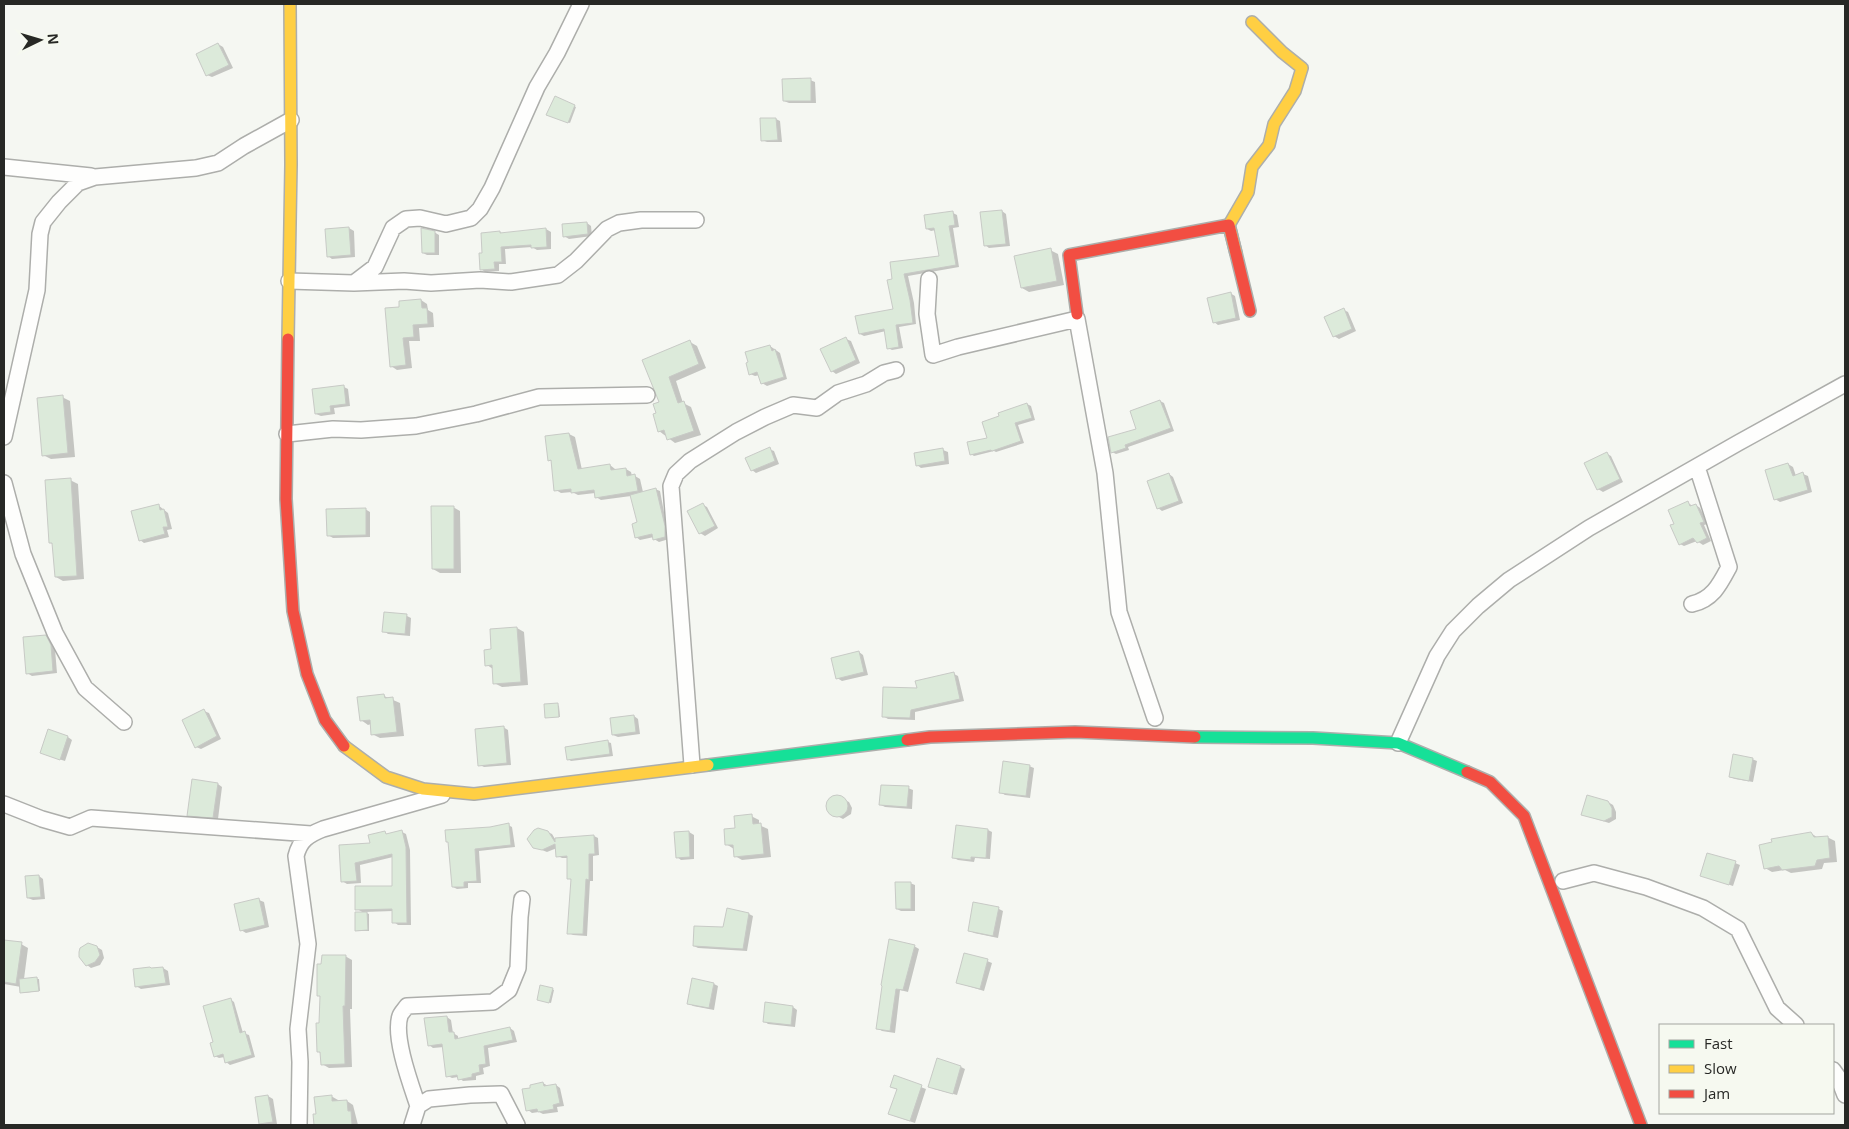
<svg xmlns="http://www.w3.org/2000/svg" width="1849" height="1129" viewBox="0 0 1849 1129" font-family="'Open Sans',sans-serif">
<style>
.shadow{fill:#0003}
.building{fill:#dceada;stroke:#c8cac6}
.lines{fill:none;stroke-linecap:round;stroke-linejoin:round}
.street-casing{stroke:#adaeab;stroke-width:18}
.fast-casing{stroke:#adaeab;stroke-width:14}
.slow-casing{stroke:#adaeab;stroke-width:14}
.jam-casing{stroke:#adaeab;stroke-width:14}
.street{stroke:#fefefd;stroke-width:15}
.fast{stroke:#16e098;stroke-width:11}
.slow{stroke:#ffcf43;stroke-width:11}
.jam{stroke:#f24e42;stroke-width:11}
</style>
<rect width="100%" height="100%" fill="#f5f7f2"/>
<path class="shadow" d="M218 44 223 47 233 68 212 77 207 75Z
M810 80 815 82 816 103H789L784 101Z
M556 97 576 107 570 123 550 115Z
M776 119 780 121 782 142H767L762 140Z
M1002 211 1006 214 1010 246 989 248 985 245Z
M953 213 957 215 959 227 953 228 959 267 908 276 914 303 916 324 899 327 903 348 892 350 888 348 886 331 864 336 860 334 895 310 891 263 940 257 936 230 931 231 927 229Z
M587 223 591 226 592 236 569 239 564 236Z
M349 228 354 231 355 257 332 259 328 256Z
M546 229 551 232V249L537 250 532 247 505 249 506 264H499V271L485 272 481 269 484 254 500 232 503 234Z
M434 232 439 235V255H427L423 253Z
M1050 250 1058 254 1064 285 1029 292 1022 288Z
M1230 293 1235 296 1240 320 1218 325 1214 322Z
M421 300 427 304 428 310 433 313 434 327 419 328 420 341H409L412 368 397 370 391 366 401 308Z
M1344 310 1348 312 1356 331 1339 339 1334 336Z
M846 339 851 341 860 363 836 374 832 371Z
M690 342 697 346 706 368 676 381 683 403 691 407 701 435 675 443 659 431 658 414 661 402 644 361Z
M770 346 780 353 787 379 767 386 762 383 760 375 755 376 750 374Z
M344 387 348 389 350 406 334 408 335 414 321 416 316 414Z
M62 397 70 401 75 457 51 459 43 455Z
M1160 401 1164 403 1174 431 1128 447 1129 450 1116 454 1112 452 1138 430Z
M1027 404 1031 406 1035 420 1018 425 1024 443 996 452 994 451 974 456 971 454Z
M569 434 575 437 582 470 610 465 615 469V471L626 469 631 472 632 476H635L640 479 643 492 655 489 660 491 669 539 659 542 654 539V537L640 540 636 537 639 523 631 496 601 500 596 497 595 493 578 495 572 492 561 493 556 490 553 462 549 460Z
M769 449 774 451 779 464 756 473 752 470Z
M943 450 948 452 949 464 921 468 917 465Z
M1607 454 1611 456 1623 482 1603 492 1598 489Z
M1788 464 1793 467 1796 476 1803 474 1808 476 1812 492 1780 502 1775 499Z
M1169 474 1173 477 1183 503 1162 511 1158 508Z
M70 480 78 484 84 579 63 581 56 577 54 544 50 543Z
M1688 503 1693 506 1696 505 1700 508 1708 524 1704 525 1711 541 1703 545 1697 541 1684 546 1680 544 1676 524Z
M158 505 168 513 172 529 167 530 169 537 144 543 140 540Z
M703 505 707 507 718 528 705 536 700 533Z
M453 507 460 511 461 573H440L433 569Z
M365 509 370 512V537L333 538 328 535Z
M385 613 407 616 411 618 410 636 388 634 384 631Z
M517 628 524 632 528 685 502 687 494 683 493 669 487 665 492 650 491 630Z
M45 636 50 639 55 649 57 673 32 676 27 673Z
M859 652 863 655 868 675 842 681 837 678Z
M954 674 958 676 964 701 915 712V720L888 719 883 716 918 690Z
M384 696 400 703 404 736 380 738 372 734 371 724 368 725 361 720Z
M557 705 559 706 560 717H547Z
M204 711 209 713 221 739 201 749 196 747Z
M634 716 638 719 640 734 618 737 613 735Z
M503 727 508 730 511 765 484 767 480 765Z
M68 737 72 740 65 761 46 755Z
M608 742 611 743 613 756 571 761 568 759Z
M1752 759 1757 761 1753 782 1735 779 1730 777Z
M1029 766 1034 768 1030 798 1005 795 1000 792Z
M218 784 222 787 218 819 193 817 188 815Z
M908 788 913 790 912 809 885 807 881 805Z
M835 796 849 802 852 808 851 814 843 819 829 812 827 806 829 799Z
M1608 802 1613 805 1616 812V819L1609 823 1583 815Z
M751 816 759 820V825L768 829 771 857 742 860 735 856 734 849 726 844 736 829Z
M508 825 512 827 515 847 479 851 481 883H468V888L457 889 453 887 449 842 490 828Z
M957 826 988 830 992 832 990 859 975 858 974 862 958 860 954 858Z
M543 830 552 834 555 839 594 836 598 838 599 855 593 856V881H590L587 936 573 935 569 933 572 880 568 878V858H562L558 856 557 848 547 852 534 847Z
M402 832 406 834 410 850 411 925H398L394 922 393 911 364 912 369 914V931H358L356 930 364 913 357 909 393 887V857L360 865 361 883 347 884 342 881 340 846 372 844 385 833 388 835Z
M689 832 694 835V859L681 860 677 857 676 833Z
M1811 833 1818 838 1827 837 1835 841 1837 862 1824 863 1822 869 1791 873 1785 870 1772 872 1765 868Z
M1735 863 1740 865 1733 886 1702 876Z
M39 876 43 879 45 899 33 900 28 898Z
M910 883 915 885V911H901L897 909Z
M259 900 264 902 269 927 246 933 241 930Z
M999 909 1003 911 998 938 974 933 969 930Z
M749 914 753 916 747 951 698 948 694 946Z
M4 941 21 944 28 948 24 979H39L40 991 23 993 22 992 21 987 4 984Z
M914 946 919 949 908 992 900 990 895 1033 882 1031 878 1028Z
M97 947 102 950 104 958 100 965 91 968 87 965Z
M345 956 352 960V1009H350L352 1067 329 1068 322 1064 321 1053 319 1052 321 997 318 995Z
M987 961 992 963 984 991 958 983Z
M163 968 168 971 170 985 141 989 136 986Z
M714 984 718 986 714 1010 693 1006 689 1003Z
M552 989 554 990 551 1003 540 1000Z
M230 999 234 1002 243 1033 249 1035 255 1057 230 1065 226 1062 225 1057 219 1058 215 1056Z
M793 1007 797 1010 795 1027 768 1024 764 1021Z
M447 1017 451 1020 453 1033 458 1036V1039L510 1028 514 1031 517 1042 488 1048 490 1066 483 1068 484 1074 476 1076V1080L463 1081 458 1077 452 1078 448 1076 444 1047 433 1048 429 1045Z
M961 1067 965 1069 957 1095 934 1089Z
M894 1077 926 1089 915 1123 894 1116 898 1090 891 1087Z
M543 1083 548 1086 556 1085 560 1088 564 1106 557 1107 558 1112 543 1114 539 1112 532 1113 528 1110 532 1089Z
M268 1096 273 1099 277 1124 264 1125 260 1123Z
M331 1096 338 1100V1102L347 1101 353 1105 358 1125H315L314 1115H318Z"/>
<path class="building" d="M218 43 229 65 206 76 196 54Z
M811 78V101H783L782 79Z
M555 96 575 105 568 123 546 115Z
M760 118H776L778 140 761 141Z
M1002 210 1006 244 984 246 980 212Z
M953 211 955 225 949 226 956 265 904 274 910 300 913 323 896 325 899 347 887 349 884 329 859 334 855 316 893 309 887 280 892 279 890 262 939 256 934 228 926 229 924 215Z
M587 222 588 234 563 237 562 224Z
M349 227 351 255 327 257 325 229Z
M421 228 435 231V253H422Z
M546 228 547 247 531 248V245L501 247 502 262H494L495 269 480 270 479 253H482L481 233 500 231V233Z
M1051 248 1057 281 1021 288 1014 256Z
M1231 292 1236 318 1213 323 1207 298Z
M421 299 422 308H427L428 324 413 325 414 337 403 338 406 365 390 367 385 308 399 307V301Z
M1344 308 1352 329 1333 337 1324 317Z
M846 337 856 360 831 372 820 349Z
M690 340 699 364 669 377 678 403 684 401 694 431 667 440 664 430 658 432 653 414 656 413 653 404 659 402 642 360Z
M770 345 772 351 775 349 784 377 761 384 757 372 749 375 746 363 748 362 745 352Z
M344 385 346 404 330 406 331 412 315 414 312 389Z
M63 395 68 453 42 456 37 398Z
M1160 400 1171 428 1125 445 1126 448 1111 453 1108 437 1136 429 1130 411Z
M1027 403 1032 418 1015 423 1021 441 992 451 991 450 970 455 967 442 987 438 982 422 999 416 998 413Z
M569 433 578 469 610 464 611 470 626 468 627 476 635 474 638 491 595 498 594 490 571 493V489L554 491 551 460 548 461 545 436Z
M770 447 775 461 751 471 745 458Z
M943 448 945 461 916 466 914 453Z
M1607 452 1620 479 1597 490 1584 463Z
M1788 463 1793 476 1803 472 1808 490 1774 500 1765 470Z
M1169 473 1179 501 1157 509 1147 481Z
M71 478 77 576 55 577 52 543H49L45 480Z
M656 488 665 526V537L653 540 652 534 635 538 632 524 637 522 630 495Z
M1688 501 1690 506 1696 504 1704 522 1700 523 1707 538 1697 543 1693 538 1679 545 1670 525 1674 524 1668 510Z
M703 503 715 526 699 534 687 511Z
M159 504 160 510 164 509 168 527H163L165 534 139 541 131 511Z
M431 506H454V569H432Z
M366 508V535L327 536 326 509Z
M384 612 407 614 405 634 382 632Z
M517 627 521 682 493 684 492 665 485 666 484 650 491 649 490 629Z
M46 635 51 645 53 671 26 674 23 637Z
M859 651 864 672 836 679 831 658Z
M954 672 960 699 911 710 910 718 882 717 883 687 917 688 915 681Z
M384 694 385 698 393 697 397 732 371 735 370 720 360 721 357 697Z
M558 703 559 717 545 718 544 704Z
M204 709 217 736 195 748 182 720Z
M634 715 636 732 612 735 610 718Z
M504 726 507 763 478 766 475 729Z
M48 729 68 736 60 760 40 753Z
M608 740 610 754 567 760 565 747Z
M1733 754 1753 758 1749 781 1729 777Z
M1003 761 1030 765 1026 796 999 793Z
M192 779 218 783 213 818 187 816Z
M881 785 909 786 907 807 879 805Z
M826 806a11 11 0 1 1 22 0a11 11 0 1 1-22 0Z
M1587 795 1608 801 1612 808V817L1604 821 1581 815Z
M752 814 753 824 761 823 764 854 734 857 733 845H725L724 829 735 828 734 816Z
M509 823 511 845 475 849 477 881 464 882V887H452L448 842H446L445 830 490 827Z
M956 825 988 829 986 858 971 857V860L952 858Z
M538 828 548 831 555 842V838L594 835 595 854H589V880L586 879 583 934H567L571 879H567V856L556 857 555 844 542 850 533 848 527 839 534 830Z
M402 830 406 847 407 923H392V909L355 910V886H392V854L355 863 357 881 341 882 339 845 370 843 368 835 385 831 386 834Z
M689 831 690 857 676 858 674 832Z
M1811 832 1814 837 1828 836 1830 858 1817 860 1815 866 1782 870 1779 866 1764 869 1759 845 1772 842 1771 839Z
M1707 853 1736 861 1729 885 1700 876Z
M39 875 41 897 27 898 25 876Z
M895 882H911V909H896Z
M259 898 265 925 240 931 234 904Z
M973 902 999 907 993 936 968 931Z
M727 908 749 913 743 949 693 946 694 926 723 927Z
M355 912H367L368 930 355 931Z
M889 939 915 945 903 990 896 989 890 1031 876 1029 882 986 881 985Z
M4 940 22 942 16 984 4 982Z
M88 943 97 946 100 955 95 962 86 966 79 957V952L80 948Z
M964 953 988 959 980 989 956 983Z
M322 955H346L345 1006H343L345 1064 321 1065 320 1052H317L316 1023H319L320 996H317V964H321Z
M150 967 151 968 163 967 166 983 135 987 133 969Z
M37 977 39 991 20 993 19 979Z
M692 978 714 983 709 1008 687 1004Z
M540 985 553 988 549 1003 537 1000Z
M231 998 240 1033 245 1031 252 1055 225 1063 223 1054 214 1057 210 1043 213 1042 203 1006Z
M765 1002 793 1006 791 1025 763 1022Z
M447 1016 449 1032H454L455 1039 510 1027 513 1040 484 1046 486 1064 479 1065 480 1072 472 1074V1077L458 1080 457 1075 446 1077 442 1044 428 1046 424 1018Z
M937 1058 961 1066 953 1094 928 1087Z
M894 1075 922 1085 910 1121 888 1114 897 1089 890 1087Z
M543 1082 544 1086 556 1084 560 1103 553 1105 554 1109 538 1112 537 1109 526 1111 522 1089 530 1088V1085Z
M268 1095 273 1122 259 1124 255 1097Z
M332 1095V1101L347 1100 348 1111H351L352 1125H314L313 1114H316L314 1097Z"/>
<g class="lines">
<defs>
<path id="street" d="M4 167 91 176
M929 279 927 314 933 355 958 347 1077 319 1105 473 1119 612 1155 718
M289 281 354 283 375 267 393 228 406 219 420 218 446 224 471 218 480 209 492 188 537 87 557 53 581 4
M354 283 404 281 431 283 480 280 511 282 558 275 576 261 607 229 619 223 641 220H696
M287 434 333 429 361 430 416 426 476 414 539 397 647 395
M4 437 37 290 40 234 43 222 59 202 78 183 95 177 196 168 218 163 244 146 291 120
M4 483 23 554 55 633 85 688 124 722
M1692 604C1713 599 1720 584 1729 567L1699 473
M1398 743 1437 656 1453 631 1478 606 1509 580 1589 528 1738 443 1845 384
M692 765 671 486 676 474 690 461 736 432 765 417 793 405 817 408 838 393 866 384 884 373 896 370
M4 804 42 819 70 827 91 818 311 834
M1563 881 1594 873 1646 887 1703 908 1738 929 1777 1008 1796 1025
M1833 1070 1838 1077 1845 1095
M418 1106C411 1085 393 1037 400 1016 401 1013 405 1009 407 1006L493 1002 509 990 518 968 520 917 522 899
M299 1125 300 1062 298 1029 308 944 296 856C300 840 308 835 323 829L442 795
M412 1125 418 1106 429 1099 470 1095 501 1094 517 1125"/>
<path id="fast" d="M1195 737 1313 738 1398 743 1467 772
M708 765 907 740"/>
<path id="slow" d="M1236 253 1229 225 1248 192 1252 167 1269 145 1274 124 1295 91 1302 68 1282 52 1252 22
M288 339 291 165 290 4
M344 746 386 777 423 789 474 794 708 765"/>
<path id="jam" d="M1077 314 1069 255 1229 225 1250 311 1236 253
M288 339 286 499 293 611 307 674 325 720 344 746
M907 740 930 737 1075 732 1195 737
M1467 772 1490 782 1524 816 1641 1125"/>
</defs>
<use href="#street" class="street-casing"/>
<use href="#fast" class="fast-casing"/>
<use href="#slow" class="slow-casing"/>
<use href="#jam" class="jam-casing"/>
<use href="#street" class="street"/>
<use href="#fast" class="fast"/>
<use href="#slow" class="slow"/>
<use href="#jam" class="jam"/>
</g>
<rect width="1849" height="1129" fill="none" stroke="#272825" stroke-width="10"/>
<rect x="1659" y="1024" width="175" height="90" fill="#f6f9f0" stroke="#a3a59f"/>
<rect x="1669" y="1040" width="25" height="8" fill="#16e098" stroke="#a3a59f"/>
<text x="1704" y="1049" font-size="15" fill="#272825">Fast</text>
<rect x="1669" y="1065" width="25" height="8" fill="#ffcf43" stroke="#a3a59f"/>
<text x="1704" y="1074" font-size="15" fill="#272825">Slow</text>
<rect x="1669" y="1090" width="25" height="8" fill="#f24e42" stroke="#a3a59f"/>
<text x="1704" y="1099" font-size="15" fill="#272825">Jam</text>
<g transform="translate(40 40) rotate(85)" stroke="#f6f9f0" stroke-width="4" paint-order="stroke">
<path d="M0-4L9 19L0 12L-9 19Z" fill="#272825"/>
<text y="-8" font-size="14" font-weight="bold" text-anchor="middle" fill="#272825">N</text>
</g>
</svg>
